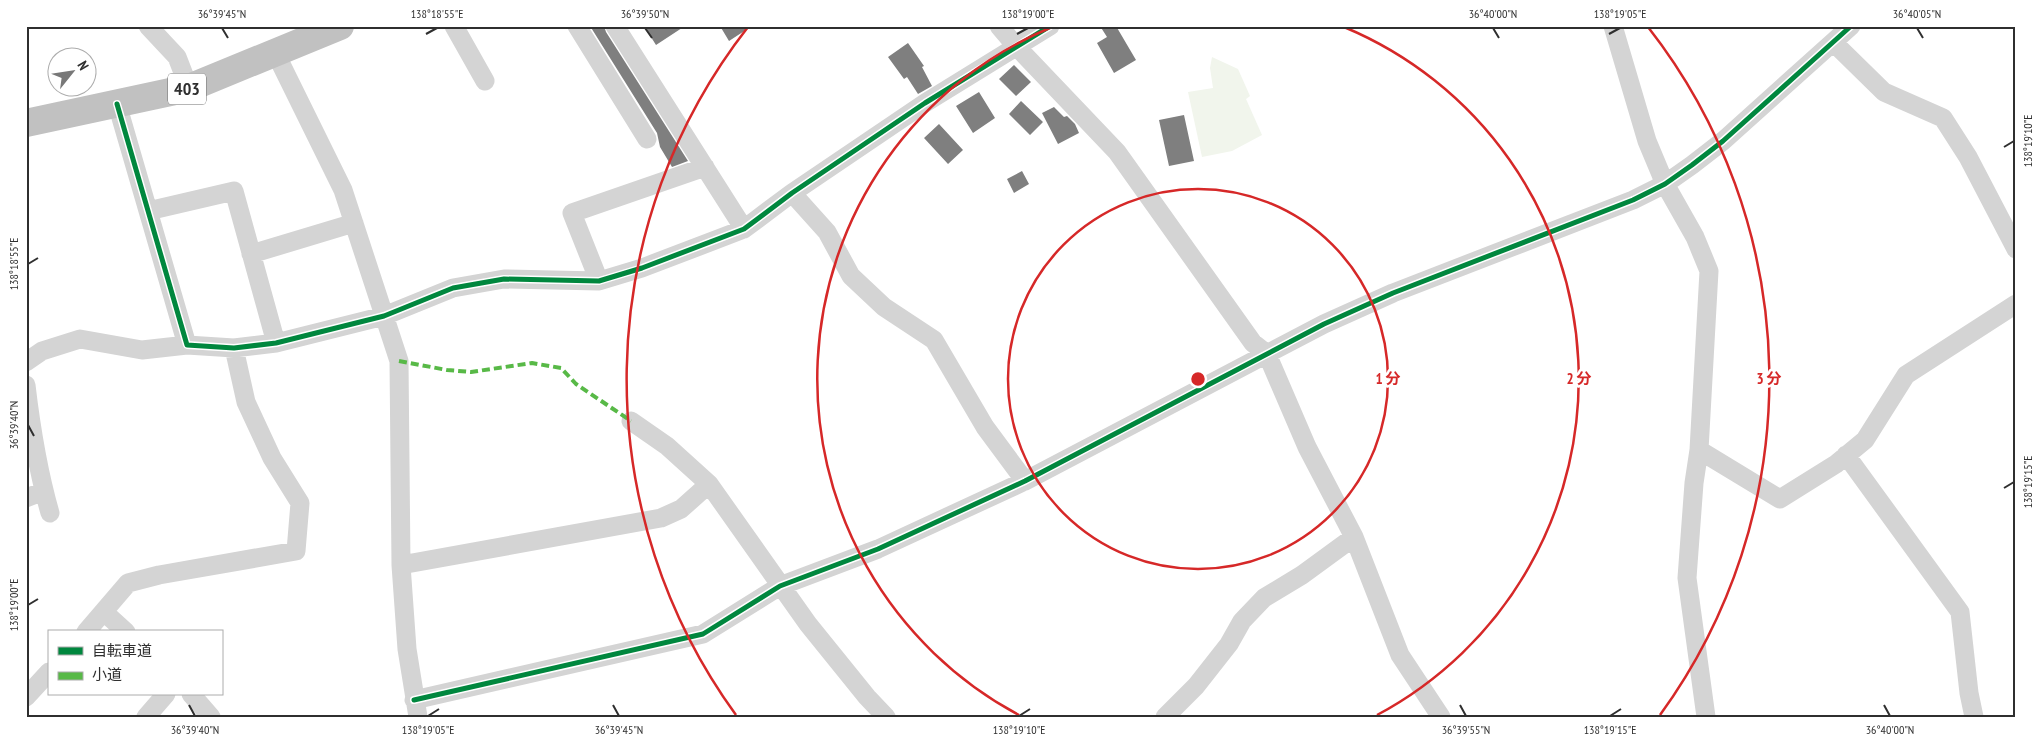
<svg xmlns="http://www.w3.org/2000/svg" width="2042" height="743" viewBox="0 0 2042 743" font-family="'PT Sans Narrow','Noto Sans JP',sans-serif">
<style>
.green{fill:#f1f5ec}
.building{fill:#7f7f7f}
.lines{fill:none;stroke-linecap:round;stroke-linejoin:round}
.minor{stroke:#d4d4d4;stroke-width:19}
.highway{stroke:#c1c1c1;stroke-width:28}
.quiet{stroke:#58b947;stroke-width:4;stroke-dasharray:8 4;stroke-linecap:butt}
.cycleway-casing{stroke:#fff;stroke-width:8}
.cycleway{stroke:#00873e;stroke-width:5}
.ticks{fill:none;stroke:#2f2f2f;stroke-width:2}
.ring{fill:none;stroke:#d62828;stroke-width:2.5}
.labels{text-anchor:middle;stroke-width:5;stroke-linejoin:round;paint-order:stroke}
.shield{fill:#fff;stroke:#6d6d6d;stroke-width:1}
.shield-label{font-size:18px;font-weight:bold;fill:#2f2f2f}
.centre{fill:#d62828;stroke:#fff;stroke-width:2.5}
.ring-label{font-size:15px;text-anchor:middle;font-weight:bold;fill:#d62828;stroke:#fff;stroke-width:5;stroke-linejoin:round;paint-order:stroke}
.neatline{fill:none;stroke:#2f2f2f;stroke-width:2}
.ticks-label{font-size:12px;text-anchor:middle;fill:#2f2f2f}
</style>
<rect width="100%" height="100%" fill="#fff"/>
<path class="green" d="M1212 57 1238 69 1250 96 1246 99 1262 135 1232 151 1202 157 1188 92 1213 88 1210 68Z"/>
<path class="building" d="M590 26H604L606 32 688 161 672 167 660 147 657 133Z
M644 26H685L656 45Z
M720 26H752L729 41Z
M1100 26H1116L1136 60 1114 73 1097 43 1107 37Z
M908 43 924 66 922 67 932 86 918 94 907 77 904 79 888 57Z
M1014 65 1031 82 1016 96 999 79Z
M979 92 995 118 973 133 956 106Z
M1021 101 1043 122 1030 135 1009 114Z
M1054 107 1064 117 1067 116 1075 124 1079 133 1058 144 1042 113Z
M1184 115 1194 161 1169 166 1159 120Z
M939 124 963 150 948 164 924 138Z
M1022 171 1029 184 1014 193 1007 179Z"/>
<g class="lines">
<path class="minor" d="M148 26 177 57 189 88
M454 26 485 81
M577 26 647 139
M615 26 744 229
M999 26 1016 46 1117 152 1253 343 1267 354 1307 447 1354 537 1400 655 1441 717
M1613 26 1647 141 1665 184 1695 237 1709 271 1699 450 1694 483 1687 578 1706 717
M1834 43 1884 92 1943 118 1968 157 2016 249
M275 52 343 190 399 361 401 565 407 649 418 717
M117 104 187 345 234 348 276 343 384 316 453 288 504 279 599 281 642 268 744 229 792 193 925 103 1050 26
M792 193 827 232 851 276 884 307 934 340 985 427 1025 481
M148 211 234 191 276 343
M251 254 354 223
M599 281 572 213 705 167
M26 362 42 351 80 339 142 350 187 345
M26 385C31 428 38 471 50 513
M631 421 667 446 709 484 808 624 867 697 886 717
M1699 450 1780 499 1836 464 1865 440 1906 375 2016 304
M1846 455 1960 612 1969 693 1974 717
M26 498 44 491
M401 565 661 518 681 509 709 484
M104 612 126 632
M86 632 128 583 159 575 296 551 300 503 272 458 246 402 234 348
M191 694 211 717
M26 697 49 672
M414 700 703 634 780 586 878 549 1025 481 1324 324 1393 293 1633 200 1665 184 1692 165 1723 141 1851 26
M146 717 166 694
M1165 717 1196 686 1229 644 1242 621 1264 598 1302 575 1354 537"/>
<path class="highway" d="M26 123 189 88 340 26"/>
<path class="quiet" d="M399 361 447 370 471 372 532 363 561 368 576 384 631 421"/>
<defs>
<path id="cycleway" d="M117 104 187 345 234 348 276 343 384 316 453 288 504 279 599 281 642 268 744 229 792 193 925 103 1050 26
M414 700 703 634 780 586 878 549 1025 481 1324 324 1393 293 1633 200 1665 184 1692 165 1723 141 1851 26"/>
</defs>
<use href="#cycleway" class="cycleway-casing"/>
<use href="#cycleway" class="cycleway"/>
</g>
<path class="ticks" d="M222 28 228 38M645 28 652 38M1493 28 1499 38M1917 28 1923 38M426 34 437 28M1017 34 1028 28M1609 34 1620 28M2004 147 2014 141M28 264 38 258M28 425 34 436M2004 488 2014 482M28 605 38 599M189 705 195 716M613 705 619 716M1460 705 1466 716M1884 705 1890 716M428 716 439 709M1019 716 1030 709M1610 716 1621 709"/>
<g class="ring">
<circle cx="1198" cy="379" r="190"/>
<path d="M1019 715A381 381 0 0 1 1052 27M1344 27A381 381 0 0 1 1377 715"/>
<path d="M736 715A571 571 0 0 1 748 27M1648 27A571 571 0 0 1 1660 715"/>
</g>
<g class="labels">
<rect class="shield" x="168" y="73.5" width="38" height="31" rx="4"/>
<g class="shield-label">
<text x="187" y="95">403</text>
</g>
</g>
<circle cx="1198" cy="379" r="8" class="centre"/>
<g class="ring-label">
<text x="1388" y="384">1 分</text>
<text x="1579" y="384">2 分</text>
<text x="1769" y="384">3 分</text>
</g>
<rect width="2042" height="743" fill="none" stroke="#ffffff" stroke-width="55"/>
<rect x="48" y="630" width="175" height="65" fill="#ffffff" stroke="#acacac"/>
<rect x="58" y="647" width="25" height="8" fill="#00873e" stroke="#acacac"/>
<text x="92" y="656" font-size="15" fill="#2f2f2f">自転車道</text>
<rect x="58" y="672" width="25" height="8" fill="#58b947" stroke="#acacac"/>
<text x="92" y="680" font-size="15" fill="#2f2f2f">小道</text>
<g transform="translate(72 72) rotate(60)"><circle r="24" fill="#ffffff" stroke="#acacac"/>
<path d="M0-4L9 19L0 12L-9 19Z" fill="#787878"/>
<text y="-8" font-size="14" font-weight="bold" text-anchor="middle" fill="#2f2f2f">N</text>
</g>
<rect x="28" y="28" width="1986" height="688" class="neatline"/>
<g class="ticks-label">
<text x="222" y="18">36°39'45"N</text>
<text x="437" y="18">138°18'55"E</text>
<text x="645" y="18">36°39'50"N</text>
<text x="1028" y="18">138°19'00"E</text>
<text x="1493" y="18">36°40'00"N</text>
<text x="1620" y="18">138°19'05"E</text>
<text x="1917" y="18">36°40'05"N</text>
<text transform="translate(2028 141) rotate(-90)" y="4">138°19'10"E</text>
<text transform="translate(14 264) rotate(-90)" y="4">138°18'55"E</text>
<text transform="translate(14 425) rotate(-90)" y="4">36°39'40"N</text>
<text transform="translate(2028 482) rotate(-90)" y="4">138°19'15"E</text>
<text transform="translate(14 605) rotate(-90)" y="4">138°19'00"E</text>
<text x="195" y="734">36°39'40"N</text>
<text x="428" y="734">138°19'05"E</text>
<text x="619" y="734">36°39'45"N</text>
<text x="1019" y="734">138°19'10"E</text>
<text x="1466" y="734">36°39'55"N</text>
<text x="1610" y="734">138°19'15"E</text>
<text x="1890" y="734">36°40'00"N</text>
</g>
</svg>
